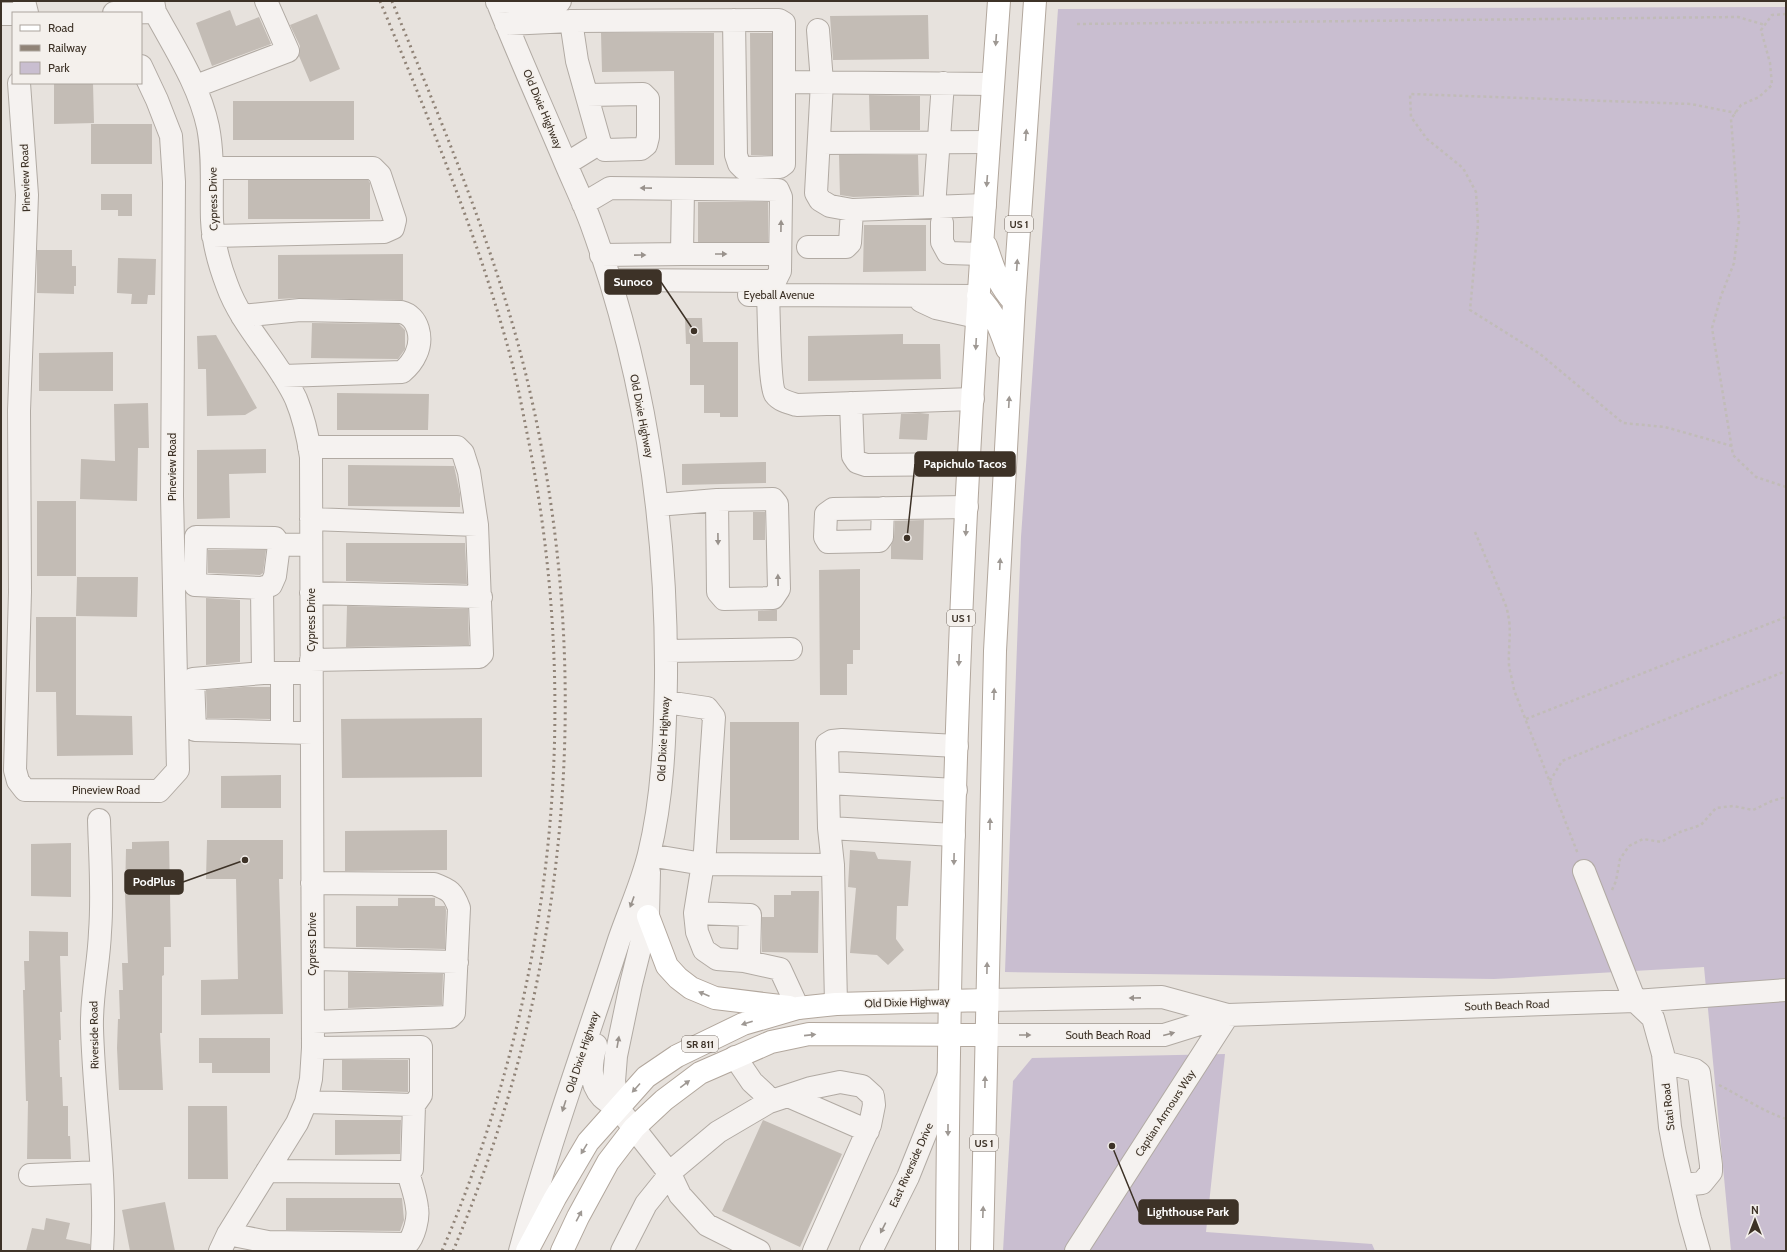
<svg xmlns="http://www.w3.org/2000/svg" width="1787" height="1252" viewBox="0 0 1787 1252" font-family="Cabin,sans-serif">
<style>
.green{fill:#c9bed0}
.building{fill:#c3bcb5}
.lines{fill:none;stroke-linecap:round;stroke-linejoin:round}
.minor-casing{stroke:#b1aaa3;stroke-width:24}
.major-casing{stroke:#b2a79d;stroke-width:24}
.path{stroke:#c1bcb8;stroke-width:2.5;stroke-dasharray:3 3;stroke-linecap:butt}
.minor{stroke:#f5f2f0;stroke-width:22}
.major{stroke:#fff;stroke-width:22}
.rail{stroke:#908377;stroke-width:3;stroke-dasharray:2 4;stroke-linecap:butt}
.oneway{fill:#9e9893}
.oneway2{fill:#99928c}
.labels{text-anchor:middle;stroke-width:3;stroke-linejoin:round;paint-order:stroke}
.shield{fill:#f4f0ec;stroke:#746b62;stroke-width:1}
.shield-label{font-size:10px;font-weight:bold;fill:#3d3227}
.street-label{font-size:11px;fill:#3d3227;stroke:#f4f0ec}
.leader{fill:none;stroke:#3d3227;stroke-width:1.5}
.callout-dot{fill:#3d3227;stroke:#f4f0ec;stroke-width:1.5}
.callout{fill:#3d3227;stroke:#3d3227;stroke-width:1.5}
.callout-label{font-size:12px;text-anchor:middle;font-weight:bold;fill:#fff}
</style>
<rect width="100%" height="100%" fill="#e7e2dd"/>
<path class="green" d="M1786 7V1251H1731L1704 967 1494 979 1005 972 1021 537 1058 9Z
M1225 1054 1206 1232 1372 1244 1375 1251H1003L1013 1081 1032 1058Z"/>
<path class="building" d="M230 10 236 26 259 17 271 44 212 66 196 23Z
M317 14 340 69 310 82 299 56 300 46 290 25Z
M928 15 929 59 833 60 830 16Z
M601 33H714V165H675L674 71 602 72Z
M750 33H772V155H751Z
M54 83H93L94 123 54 124Z
M869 95 920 96V130H870Z
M233 101H354V140H233Z
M91 124H152V164H91Z
M839 155H918L919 195 853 197 840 195Z
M248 180H368L370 183V219H248Z
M101 194H132V216H118V210H101Z
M698 202H768V242H698Z
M864 225H926V271L863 272Z
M37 250H72V266H76V286H74V294L37 293Z
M403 254V300L300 298 278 299V255Z
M118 258 156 259 155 295H148L147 304H131L132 294 117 293Z
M685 318H702L703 342H738V417H720V413H704V385H690V344H686Z
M312 323 399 324 405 330V349L398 359 311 358Z
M903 334V344H940L941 379 808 381V336Z
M216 335 257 408 245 415 207 416 206 369H198L197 336Z
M113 352V391H39V353Z
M337 393 429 394 428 430H337Z
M148 403 149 448H138L137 501 80 499 81 459 115 461 114 404Z
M920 413 929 414 927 440 899 439 901 414Z
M266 449V473L229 474 230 518 197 519V450Z
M766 462V483L682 485V464Z
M348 465 454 466 460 494V507L348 506Z
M37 501H76V576H37Z
M753 512H765V540H753Z
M924 520 923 560 891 559V546L894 537 895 521Z
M346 543H465L467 584 346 581Z
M208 550H266L263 573 260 575 208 573Z
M860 569V650H853V664H847V695H820L819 570Z
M77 577H138L137 617 76 616Z
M206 598 240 600V662L206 665Z
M347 606 468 609 469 645 346 647Z
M773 610H777V621H758V611Z
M36 617H76V715L132 716 133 755 57 756 56 692H36Z
M244 687H270V719L207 718 206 690Z
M482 718V777L342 778 341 719Z
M730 722H799V840H730Z
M281 775V808H221V776Z
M447 830V870L345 871V831Z
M207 840H283V879H279L283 1014 201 1015V980L238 979 236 879H206Z
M169 841 171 947H164V975L162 976V1033H160L163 1090H119L117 1048 118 1019H120L119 990H123L122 963H128L125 894 126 849H132V842Z
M71 843V897L31 896V844Z
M850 850 875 852 878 859 911 861 908 906H897L896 939 904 950 888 965 877 955 850 953 856 888 848 887Z
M791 891H819L818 953 762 952V917H774V895H791Z
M398 898H435V906H445L446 910 445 949 356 947V906H398Z
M29 931 68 932V956H60L62 1012H60L61 1040H59L60 1077H62L63 1106H68V1136H70L71 1159H27L28 1101H26L23 990H25L24 961H29Z
M348 972 443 974 442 1005 348 1008Z
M199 1038H270V1073H212V1063H199Z
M342 1060H408V1092L342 1090Z
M188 1106H227L228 1179H188Z
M335 1120H401L400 1154 335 1155Z
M763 1120 842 1154 800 1247 722 1211Z
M286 1198H402L404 1220 400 1231 286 1230Z
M165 1202 175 1251H130L122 1210Z
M46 1218 70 1223 66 1239 90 1244V1251H26L32 1228 44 1230Z"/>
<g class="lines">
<defs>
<path id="minor" d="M24 1 27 13
M153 1 155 12C175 49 199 85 208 127 214 158 211 189 212 220 213 243 219 264 227 285 242 327 277 358 296 399 304 418 308 437 311 457L313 1048 311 1079 306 1102 297 1123 228 1234 220 1251
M497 1C518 54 541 105 563 157 572 179 583 201 591 223 644 369 667 524 666 678 665 737 663 797 649 854 642 883 629 911 619 940 586 1043 548 1146 520 1251
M497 2 560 1
M114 13 155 12
M1 14H13
M571 21 577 61 600 143 605 150 641 149 646 145 648 137V99L643 94 587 95
M506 24 571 21 779 20 784 23V164L780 167 743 168 739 164 736 155 734 20
M818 30 822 82 816 193 820 200 830 206 852 210 985 205
M784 82 993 84
M19 83 27 195 19 411 20 592 15 770 18 781 25 790 159 791 178 770 172 496 174 182 171 136 157 100 141 66
M196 86 288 51 266 1
M819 143 989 142
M566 164 600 143
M212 168H373L380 175 395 220 393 228 384 232 213 236
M583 204 610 188 778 190 781 197 780 271 776 279 772 281 610 280
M934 207 943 83
M942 223V242L948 253 982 254
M808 247H846L850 243 852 210
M682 254H780
M601 255 682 254 683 189
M749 295 978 296
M768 295C769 312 769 384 775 394 780 401 790 403 797 405L973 399
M921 301 936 308 977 317
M242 316 300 310 401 312C419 316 423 339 416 354 413 361 408 367 402 372L283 376
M851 403 853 456 857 462 866 465 969 464
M309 447H457L463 453 469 472 477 525 482 654 479 657 311 660
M657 505 717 500 773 499 777 504 779 589 773 598 724 599 718 592 717 500
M883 508 882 537 879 541 828 542 825 537 826 514 833 509 967 507
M311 519 477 525
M311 544 279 545 275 538 196 537 195 585 262 588 263 673H311
M262 588 271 585 275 576 279 545
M311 593 481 597
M666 651 791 649
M263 673 193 679 195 730 312 733
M282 673V732
M666 702 707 708 714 717 705 851 695 913 697 932 704 950 717 959 744 961 780 969 798 1008
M828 783 956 790
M99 820C100 857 103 895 100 932 99 964 91 995 92 1028 94 1102 107 1177 102 1251
M829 828 954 835
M649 855 703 864 833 865
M1584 871 1635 1001 1653 1018 1663 1054 1670 1127 1675 1154 1690 1219 1699 1251
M649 872 648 916 631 984 616 1056 614 1081 618 1108 670 1174 680 1195 707 1225 759 1251
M312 883 434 884C450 890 453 892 459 908L454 1013 450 1017 313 1022
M695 913 750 915 749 962
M313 959 457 962
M986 1000 1162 997 1228 1015
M836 1004 833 865 829 828 827 744 832 741 842 740 957 746
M986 1035H1164L1228 1015 1635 1001 1786 990
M596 1045C591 1062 588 1082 602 1097 606 1101 613 1105 618 1108
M735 1057 752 1082 765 1094 769 1102
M1664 1062 1695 1070 1699 1073 1711 1165V1172L1702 1183 1683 1185
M788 1096 868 1131
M306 1102 414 1105
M267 1171 401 1172H408L412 1169 414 1105 421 1095V1047L313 1048
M30 1175 101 1172
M228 1234 268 1242 407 1244C414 1237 419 1218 417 1208 416 1196 411 1184 408 1172
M622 1251 646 1204 675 1168 718 1132 769 1102 811 1088 840 1082 862 1086 873 1096 874 1105 870 1125 814 1251
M871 1251 908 1177 948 1077
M1076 1251 1228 1015"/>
<path id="major" d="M986 246C994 269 997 283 1014 302
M978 296C995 314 999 326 1007 349
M648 916 667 966 678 978 691 988 715 998 789 1007
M527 1251 555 1198 588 1142 646 1077 677 1056 743 1024 798 1008 836 1004 986 1000
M562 1251 578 1217 608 1162 634 1128 664 1100 700 1073 771 1042 809 1034 986 1035
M947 1251C948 1050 952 849 960 647 968 432 984 216 999 1
M982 1251 995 651 1014 302 1035 1"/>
</defs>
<use href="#minor" class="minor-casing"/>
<use href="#major" class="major-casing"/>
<path class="path" d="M1786 14 1772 15 1761 30 1770 63 1772 85 1759 97 1741 105 1731 119 1739 222 1734 263 1721 296 1712 328 1733 455 1756 477 1786 487
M1077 24 1738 17 1765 25
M1732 446 1665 427 1623 423 1540 354 1470 310 1478 224 1476 192 1463 168 1427 139 1411 117 1410 94 1691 104 1736 113
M1475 532 1506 606C1513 630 1508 642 1509 665 1510 673 1513 682 1514 690L1578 854
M1526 719 1786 617
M1550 781 1562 761 1786 671
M1612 890 1616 881 1620 859 1629 846 1643 839 1661 842 1680 832 1701 825 1716 808 1733 806 1753 810 1772 801 1786 797
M1719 1085C1741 1096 1762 1111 1786 1119"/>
<use href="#minor" class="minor"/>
<use href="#major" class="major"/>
<path class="rail" d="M380 1C428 117 477 233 510 355 518 384 523 414 529 443 583 719 552 993 442 1251
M392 1C439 117 489 233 521 355 598 654 574 966 453 1251"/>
</g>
<defs><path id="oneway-solid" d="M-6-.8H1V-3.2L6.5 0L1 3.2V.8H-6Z"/></defs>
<g class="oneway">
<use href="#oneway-solid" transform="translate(996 40) rotate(94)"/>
<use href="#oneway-solid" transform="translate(1026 135) rotate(-86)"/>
<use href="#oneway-solid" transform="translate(987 181) rotate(94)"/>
<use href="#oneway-solid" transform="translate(1017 265) rotate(-86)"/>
<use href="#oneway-solid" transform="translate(976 344) rotate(93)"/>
<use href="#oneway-solid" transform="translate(1009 402) rotate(-87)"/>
<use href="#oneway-solid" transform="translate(966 530) rotate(93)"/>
<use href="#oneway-solid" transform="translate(1000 564) rotate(-87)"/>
<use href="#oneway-solid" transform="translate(959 660) rotate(92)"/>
<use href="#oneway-solid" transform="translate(994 694) rotate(-88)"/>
<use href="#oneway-solid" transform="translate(990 824) rotate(-89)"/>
<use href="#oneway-solid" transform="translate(954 859) rotate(91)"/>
<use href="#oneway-solid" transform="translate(987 968) rotate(-89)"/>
<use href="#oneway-solid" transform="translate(704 994) rotate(-157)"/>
<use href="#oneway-solid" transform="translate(747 1023) rotate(162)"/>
<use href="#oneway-solid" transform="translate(810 1035) rotate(-6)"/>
<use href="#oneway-solid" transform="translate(985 1082) rotate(-89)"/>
<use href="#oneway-solid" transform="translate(685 1084) rotate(-37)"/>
<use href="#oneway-solid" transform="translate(636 1088) rotate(132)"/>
<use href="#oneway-solid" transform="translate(948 1130) rotate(90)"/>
<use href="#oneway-solid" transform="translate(584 1149) rotate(121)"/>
<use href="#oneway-solid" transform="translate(983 1212) rotate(-88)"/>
<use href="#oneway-solid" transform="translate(579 1216) rotate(-62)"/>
</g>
<g class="oneway2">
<use href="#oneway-solid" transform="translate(646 188) rotate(-179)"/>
<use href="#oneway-solid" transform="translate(781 226) rotate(-89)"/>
<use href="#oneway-solid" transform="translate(721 254)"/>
<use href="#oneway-solid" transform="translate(640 255) rotate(-1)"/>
<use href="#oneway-solid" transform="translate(718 539) rotate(89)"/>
<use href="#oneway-solid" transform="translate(778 580) rotate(-91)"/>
<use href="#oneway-solid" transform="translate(632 902) rotate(110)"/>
<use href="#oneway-solid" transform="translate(1135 998) rotate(179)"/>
<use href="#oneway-solid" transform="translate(1169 1034) rotate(-15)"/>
<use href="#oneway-solid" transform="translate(1025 1035)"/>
<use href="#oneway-solid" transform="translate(618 1042) rotate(-80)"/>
<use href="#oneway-solid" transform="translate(564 1106) rotate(108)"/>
<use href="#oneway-solid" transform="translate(883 1228) rotate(117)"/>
</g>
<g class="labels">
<g class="shield">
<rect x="1005" y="216" width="28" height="16" rx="3"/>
<rect x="947" y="610" width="28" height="16" rx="3"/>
<rect x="682" y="1036" width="36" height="16" rx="3"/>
<rect x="970" y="1135" width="28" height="16" rx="3"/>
</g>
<g class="shield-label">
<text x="1019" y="228">US 1</text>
<text x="961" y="622">US 1</text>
<text x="700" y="1048">SR 811</text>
<text x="984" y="1147">US 1</text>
</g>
<g class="street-label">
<text transform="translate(543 109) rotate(67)" y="4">Old Dixie Highway</text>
<text transform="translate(25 178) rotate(-92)" y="4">Pineview Road</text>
<text transform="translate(213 199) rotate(-91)" y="4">Cypress Drive</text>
<text x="779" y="299">Eyeball Avenue</text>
<text transform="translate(642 416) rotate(79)" y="4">Old Dixie Highway</text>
<text transform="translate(172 467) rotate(-90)" y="4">Pineview Road</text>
<text transform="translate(311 620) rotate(-90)" y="4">Cypress Drive</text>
<text transform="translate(663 739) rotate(-87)" y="4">Old Dixie Highway</text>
<text x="106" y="794">Pineview Road</text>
<text transform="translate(312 944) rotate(-90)" y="4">Cypress Drive</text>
<text transform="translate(907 1002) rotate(-2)" y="4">Old Dixie Highway</text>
<text transform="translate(1507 1005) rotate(-2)" y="4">South Beach Road</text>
<text transform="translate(94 1035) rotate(-91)" y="4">Riverside Road</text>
<text x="1108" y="1039">South Beach Road</text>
<text transform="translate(582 1052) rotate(-72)" y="4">Old Dixie Highway</text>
<text transform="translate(1668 1107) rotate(-96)" y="4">Stati Road</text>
<text transform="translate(1165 1113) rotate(-57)" y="4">Captian Armours Way</text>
<text transform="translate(911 1165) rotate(-66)" y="4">East Riverside Drive</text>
</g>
</g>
<path class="leader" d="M694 331L661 282M907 538L915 464M245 860L183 882M1112 1146L1139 1212"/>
<g class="callout-dot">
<circle cx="694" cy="331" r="4"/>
<circle cx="907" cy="538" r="4"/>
<circle cx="245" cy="860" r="4"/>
<circle cx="1112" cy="1146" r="4"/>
</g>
<g class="callout">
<rect x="605" y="270" width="56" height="24" rx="4"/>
<rect x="915" y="452" width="100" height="24" rx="4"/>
<rect x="125" y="870" width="58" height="24" rx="4"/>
<rect x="1139" y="1200" width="99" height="24" rx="4"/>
</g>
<g class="callout-label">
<text x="633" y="286">Sunoco</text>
<text x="965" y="468">Papichulo Tacos</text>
<text x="154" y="886">PodPlus</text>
<text x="1188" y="1216">Lighthouse Park</text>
</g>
<rect width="1787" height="1252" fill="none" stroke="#3d3227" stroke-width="4"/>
<rect x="12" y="12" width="130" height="72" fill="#f4f0ec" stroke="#aba49d"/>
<rect x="20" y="25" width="20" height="6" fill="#ffffff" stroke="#aba49d"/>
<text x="48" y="32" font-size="12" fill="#3d3227">Road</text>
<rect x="20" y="45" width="20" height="6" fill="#908377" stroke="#aba49d"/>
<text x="48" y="52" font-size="12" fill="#3d3227">Railway</text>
<rect x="20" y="62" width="20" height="12" fill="#c9bed0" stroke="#aba49d"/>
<text x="48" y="72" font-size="12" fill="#3d3227">Park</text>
<g transform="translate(1755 1220)" stroke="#f4f0ec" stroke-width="3" paint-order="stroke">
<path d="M0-3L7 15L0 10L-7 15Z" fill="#3d3227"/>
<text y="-6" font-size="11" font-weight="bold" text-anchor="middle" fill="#3d3227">N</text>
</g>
</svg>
